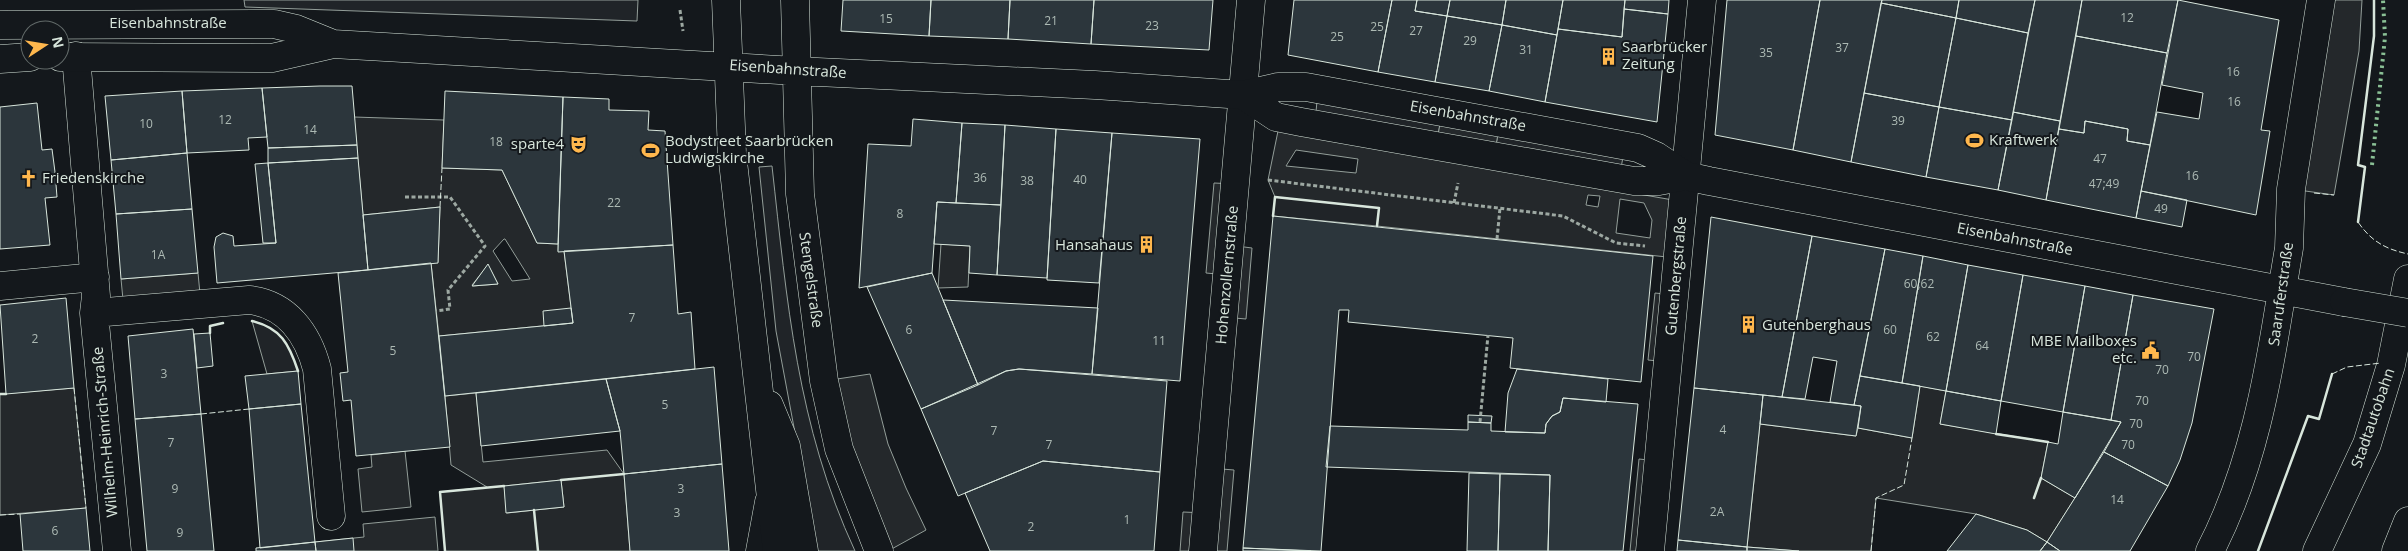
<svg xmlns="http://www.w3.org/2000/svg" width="2408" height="551" viewBox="0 0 2408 551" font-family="'Open Sans',sans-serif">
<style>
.green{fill:#202428;stroke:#939e99}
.parking{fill:#24282b;stroke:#939e99;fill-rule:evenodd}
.building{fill:#2c363c;stroke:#d8e6dc}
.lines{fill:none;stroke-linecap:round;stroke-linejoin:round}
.minor-casing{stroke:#d8e6dc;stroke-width:29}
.tertiary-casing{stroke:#d8e6dc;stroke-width:29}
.secondary-casing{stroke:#d8e6dc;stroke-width:29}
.primary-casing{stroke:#d8e6dc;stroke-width:29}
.motorway-casing{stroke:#d8e6dc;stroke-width:29}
.path{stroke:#9da8a2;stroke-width:3;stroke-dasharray:4 2.5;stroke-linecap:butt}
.minor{stroke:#14181c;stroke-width:28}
.tertiary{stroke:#14181c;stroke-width:28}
.secondary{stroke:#14181c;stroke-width:28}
.primary{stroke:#14181c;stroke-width:28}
.motorway{stroke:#14181c;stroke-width:28}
.primary-bridge-casing{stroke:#d8e6dc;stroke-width:29;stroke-linecap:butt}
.primary-bridge{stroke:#14181c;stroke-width:28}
.hedge{stroke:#8ac095;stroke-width:4;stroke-dasharray:2.5 4;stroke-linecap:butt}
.fence{stroke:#d8e6dc;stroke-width:1;stroke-dasharray:6 2.5;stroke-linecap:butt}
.wall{stroke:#d8e6dc;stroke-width:2.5}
.labels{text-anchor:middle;stroke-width:4;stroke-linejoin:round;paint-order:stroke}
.number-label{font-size:12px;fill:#adbab4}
.street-label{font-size:15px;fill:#d8e6dc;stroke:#14181c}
.poi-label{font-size:15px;fill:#d8e6dc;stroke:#14181c;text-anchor:start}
</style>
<rect width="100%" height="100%" fill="#14181c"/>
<path class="green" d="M244 0H638L637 21 245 7Z
M1317 101 1440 124 1438 135 1316 112Z
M1498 134 1623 157 1621 168 1496 145Z
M772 166C787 301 797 426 855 551H817L776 331 759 167Z
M1275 197 1379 208 1377 226 1273 216Z
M252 321C281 328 289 344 298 371L267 374Z"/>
<path class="parking" d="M2321 0H2362L2359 51 2334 195 2291 189Z
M354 117 444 120 442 168 502 170 537 243 558 244V251H564L573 323 439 336 431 263 438 262 440 207 363 215ZM504 239H505L530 279 512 281 493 251ZM488 265 498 284 473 286 472 285Z
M1440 124 1498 134 1496 145 1438 135Z
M1278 131 1673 200 1667 257 1377 226 1379 208 1275 197 1268 180ZM1296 150 1358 159 1356 173 1286 166ZM1588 195 1600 196 1598 207 1586 205ZM1620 199 1644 203 1652 220 1650 238 1616 233Z
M1214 183 1235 184 1229 245 1252 248 1246 319 1223 317 1227 275 1206 273Z
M941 244 970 246 968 287 938 288Z
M198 273 201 304 124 310 121 279Z
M1655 293 1674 295 1668 362 1648 360Z
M870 374 888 444 906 488 926 530 888 551 824 381Z
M1920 386 1946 391 1940 424 2048 442 2041 478 2075 498 2047 542 2027 530 1976 514 1876 498 1871 551H1799L1747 547 1760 424 1856 436 1858 428 1912 438Z
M74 388 86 508 0 515V394Z
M476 393 483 462 607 450 624 474 630 551H445L440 492 487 487 451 465 445 396ZM561 480 564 507 507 513 504 486Z
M405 451 411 507 362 512 358 469 372 467 371 455Z
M1639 459 1658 461 1650 551H1630Z
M1210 468 1234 470 1227 551H1180L1183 512 1206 513Z
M435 517 438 551H316L315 542 364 537 363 524Z"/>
<path class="building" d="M843 0H931L929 36 841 31Z
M931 0H1010L1008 39 929 36Z
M1010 0H1094L1091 44 1008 39Z
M1094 0H1213L1209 50 1091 44Z
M1294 0H1392L1378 72 1288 55Z
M1392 0H1417L1415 11 1447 16 1435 82 1378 72Z
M1417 0H1450L1447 16 1415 11Z
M1450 0H1506L1502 25 1447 16Z
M1506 0H1563L1557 35 1502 25Z
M1563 0H1625L1622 37 1558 29Z
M1625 0H1669L1668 14 1624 9Z
M1727 0H1820L1793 150 1715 135Z
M1820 0H1882L1851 162 1793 150Z
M1882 0H1959L1956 18 1881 3Z
M1959 0H2035L2028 33 1956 18Z
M2035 0H2082L2060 121 2013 112Z
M2082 0H2178L2167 53 2076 36Z
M2178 0 2279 20 2261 130 2270 131 2256 215 2141 191 2157 112 2199 119 2203 93 2162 85Z
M1881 3 1956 18 1939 107 1864 93Z
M1624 9 1668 14 1657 122 1545 102 1558 29 1622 37Z
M1447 16 1502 25 1489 91 1435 82Z
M1956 18 2028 33 2012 120 1939 107Z
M1502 25 1557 35 1545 102 1489 91Z
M2076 36 2167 53 2150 145 2127 141 2128 129 2085 121 2084 133 2059 129Z
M320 86H352L357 145 268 148 262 88Z
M262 88 267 137 248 138 249 150 187 153 182 91Z
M182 91 187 153 111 160 105 96Z
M445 91 563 97 558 244 537 243 502 170 442 168Z
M1864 93 1939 107 1926 177 1851 162Z
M563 97 609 99V110L649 111 648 130 665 131 673 245 558 252Z
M37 103 42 150 52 149 55 172 57 197 45 198 50 245 0 249V107Z
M1939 107 2012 120 1998 190 1926 177Z
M2013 112 2060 121 2046 200 1998 190Z
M913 119 962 123 956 203 937 202 932 273 859 288 868 144 911 146Z
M2085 121 2128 129 2127 141 2150 145 2136 218 2046 200 2059 129 2084 133Z
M962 123 1005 125 1001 205 956 203Z
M1005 125 1056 129 1047 278 997 275Z
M1056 129 1112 133 1099 283 1047 280Z
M1112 133 1200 139 1180 381 1092 374Z
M357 145 358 158 268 163V148Z
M187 153 192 209 116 214 111 160Z
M358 158 368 270 217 283 214 247 216 237 223 233 233 236 234 246 276 243 268 163Z
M268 163 276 243H263L255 164Z
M2141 191 2187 200 2182 227 2136 218Z
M937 202 1001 205 997 275 969 273 970 246 934 244Z
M440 207 438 263 368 270 363 215Z
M192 209 198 273 121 279 116 214Z
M1273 216 1653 256 1641 382 1510 368 1513 338 1348 322 1349 310H1339L1321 551 1243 548Z
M1711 217 1812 236 1782 397 1694 388Z
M1812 236 1885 249 1854 405 1830 402 1837 361 1813 357 1805 399 1782 397Z
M673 245 678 314 691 312 695 369 445 396 439 336 573 323 564 251Z
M1885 249 1923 256 1902 383 1860 376Z
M1923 256 1968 265 1946 391 1902 383Z
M431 263 450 447 356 456 351 400 343 401 342 392 340 373 348 372 338 273Z
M488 264 498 284 472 286Z
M1968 265 2023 275 2001 401 1946 391Z
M932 273 978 385 921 409 867 287Z
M2023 275 2085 286 2063 412 2001 401Z
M2085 286 2133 295 2111 420 2063 412Z
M2133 295 2214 309 2192 423 2180 460 2168 486 2104 452 2121 422 2111 420Z
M66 298 74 388 6 394 0 305Z
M943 300 1098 308 1092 374 1019 369 1006 371 978 385Z
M571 308 573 323 544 326 543 311Z
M193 329 201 414 135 419 128 336Z
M210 333 213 366 197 368 194 334Z
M714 367 722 464 624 474 620 431 606 379Z
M1019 369 1167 381 1160 472 1043 461 958 496 921 409 1006 371Z
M1517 369 1608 379 1606 402 1563 398 1560 412 1552 416 1546 424 1545 433 1505 432 1508 393Z
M298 371 301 404 249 409 245 376Z
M1860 376 1920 386 1912 438 1858 428 1861 406 1854 405Z
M606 379 620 431 481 446 476 393Z
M1694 388 1763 395 1747 547 1678 540Z
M1946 391 2001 401 1996 434 1940 424Z
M1763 395 1861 406 1856 436 1760 424Z
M1563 398 1638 404 1623 551H1548L1550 475 1326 467 1330 426 1468 430V422L1491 423V431L1545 433 1546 424 1552 416 1560 412Z
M301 404 315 542 260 548 249 409Z
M2063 412 2121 422 2075 498 2041 478 2048 442 2058 444Z
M201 414 214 551H147L135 419Z
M1468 415 1492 416 1491 423 1468 422Z
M2104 452 2168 486 2130 551H2060L2047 542Z
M1043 461 1160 472 1154 551H990L965 493Z
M722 464 729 551H630L624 474Z
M1469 473 1500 474 1498 551H1467Z
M1500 474 1550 475 1548 551H1498Z
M561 480 564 507 506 513 504 486Z
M86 508 90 551H23L20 514Z
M1976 514 2027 530 2047 542 2040 551H1947Z
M353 538 354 551H316L315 542Z
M1678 540 1747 547V551H1677Z
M315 542 316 551H256V548Z
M2047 542 2060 551H2040Z
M1747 547 1799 551H1747Z
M1243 548 1311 551H1243Z"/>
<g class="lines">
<defs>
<path id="minor" d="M76 56 96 296 94 313 117 551
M0 286 95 277
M94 313 249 300C287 304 308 334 317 369L331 516
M1203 551 1251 0
M1650 551 1702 0"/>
<path id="tertiary" d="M760 551 769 502"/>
<path id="secondary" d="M2282 290 2289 248 2291 189 2321 0"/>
<path id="primary" d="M726 0 732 153 777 551
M795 0 800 194 824 381 839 449 879 551
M0 25 274 24 296 29 333 44
M60 57 272 58 333 44 796 71 1095 85 1243 95 1278 87H1306L1638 148 1656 156 1686 176 1709 181 2344 302
M0 59 30 57
M1243 95 1276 117 1301 122 1634 181H1659L1686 176
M769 405 786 446 804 551
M2210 551C2252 470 2268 380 2282 290"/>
<path id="motorway" d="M2317 551 2367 444 2391 365 2408 279
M2396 551 2408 521"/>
</defs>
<use href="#minor" class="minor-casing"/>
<use href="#tertiary" class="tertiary-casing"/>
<use href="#secondary" class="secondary-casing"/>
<use href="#primary" class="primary-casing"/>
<use href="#motorway" class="motorway-casing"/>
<path class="path" d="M680 10 683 31
M1268 180 1563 216 1616 243 1645 246
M405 197H450L485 246 448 290 450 309 436 311
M1454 203 1458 183
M1497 239 1500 208
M1480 422 1488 335"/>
<use href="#minor" class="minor"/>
<use href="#tertiary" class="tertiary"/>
<use href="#secondary" class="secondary"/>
<use href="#primary" class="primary"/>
<use href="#motorway" class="motorway"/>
<defs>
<path id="primary-bridge" d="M2344 302 2408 313"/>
</defs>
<use href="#primary-bridge" class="primary-bridge-casing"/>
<use href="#primary-bridge" class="primary-bridge"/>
<path class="hedge" d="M2372 165 2385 37 2383 0"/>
<path class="fence" d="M2374 0V36L2358 165 2365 167 2358 222C2371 241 2385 249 2408 254
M2314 193 2334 195
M440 207 442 168
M2332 374 2347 367 2381 363
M74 388 86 508
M201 414 249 409
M0 515 20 514
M1871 551 1876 498 1904 485 1912 438"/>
<path class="wall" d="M1273 216 1275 197 1379 208 1377 226
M2358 222 2365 167 2358 165 2374 36V0
M252 321C281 328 289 344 298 371
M210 333V326L223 323
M0 394H6
M1996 434 2048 442
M561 480 624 474
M2034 498 2041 478
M534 510 538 551
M445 551 440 492 504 486
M2258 551 2308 416 2319 419 2332 374"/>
</g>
<defs>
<symbol id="building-bare" viewBox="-9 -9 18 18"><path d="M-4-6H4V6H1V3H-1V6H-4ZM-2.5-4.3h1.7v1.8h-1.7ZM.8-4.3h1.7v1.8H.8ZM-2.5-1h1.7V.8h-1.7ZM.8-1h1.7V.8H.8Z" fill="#ffb74d" stroke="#14181c" stroke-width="2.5" paint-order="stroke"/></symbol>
<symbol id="stadium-bare" viewBox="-9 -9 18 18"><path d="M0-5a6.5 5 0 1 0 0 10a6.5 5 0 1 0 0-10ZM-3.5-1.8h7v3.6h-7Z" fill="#ffb74d" stroke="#14181c" stroke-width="2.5" paint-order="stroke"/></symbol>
<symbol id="theatre-bare" viewBox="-9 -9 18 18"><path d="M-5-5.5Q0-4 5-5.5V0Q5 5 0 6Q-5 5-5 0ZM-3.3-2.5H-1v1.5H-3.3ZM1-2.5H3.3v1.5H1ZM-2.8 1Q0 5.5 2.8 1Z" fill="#ffb74d" stroke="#14181c" stroke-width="2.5" paint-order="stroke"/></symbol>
<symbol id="church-bare" viewBox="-9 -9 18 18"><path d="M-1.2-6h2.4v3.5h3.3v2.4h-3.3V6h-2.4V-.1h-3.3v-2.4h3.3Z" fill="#ffb74d" stroke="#14181c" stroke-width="2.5" paint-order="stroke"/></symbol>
<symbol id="civic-bare" viewBox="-9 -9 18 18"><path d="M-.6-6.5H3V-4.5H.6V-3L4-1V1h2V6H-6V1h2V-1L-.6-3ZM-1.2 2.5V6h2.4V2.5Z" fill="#ffb74d" stroke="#14181c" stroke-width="2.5" paint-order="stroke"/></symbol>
</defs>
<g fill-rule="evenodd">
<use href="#building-bare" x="1596" y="44" width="25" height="25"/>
<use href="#stadium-bare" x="1962" y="128" width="25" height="25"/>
<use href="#theatre-bare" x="566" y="132" width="25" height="25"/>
<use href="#stadium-bare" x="638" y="138" width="25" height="25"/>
<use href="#church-bare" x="16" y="166" width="25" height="25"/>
<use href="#building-bare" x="1134" y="232" width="25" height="25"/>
<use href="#building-bare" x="1736" y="312" width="25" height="25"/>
<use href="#civic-bare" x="2138" y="338" width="25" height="25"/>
</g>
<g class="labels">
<g class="number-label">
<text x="2127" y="22">12</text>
<text x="886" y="23">15</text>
<text x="1051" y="25">21</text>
<text x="1152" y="30">23</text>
<text x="1377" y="31">25</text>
<text x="1416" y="35">27</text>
<text x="1337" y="41">25</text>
<text x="1470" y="45">29</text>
<text x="1842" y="52">37</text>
<text x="1526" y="54">31</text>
<text x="1766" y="57">35</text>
<text x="2233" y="76">16</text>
<text x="2234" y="106">16</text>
<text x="225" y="124">12</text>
<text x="1898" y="125">39</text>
<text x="146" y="128">10</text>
<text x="310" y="134">14</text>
<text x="496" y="146">18</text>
<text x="2100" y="163">47</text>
<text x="2192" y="180">16</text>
<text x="980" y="182">36</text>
<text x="1080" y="184">40</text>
<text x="1027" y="185">38</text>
<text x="2104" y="188">47;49</text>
<text x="614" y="207">22</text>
<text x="2161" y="213">49</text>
<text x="900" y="218">8</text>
<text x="158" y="259">1A</text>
<text x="1919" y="288">60;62</text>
<text x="632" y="322">7</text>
<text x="909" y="334">6</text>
<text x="1890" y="334">60</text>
<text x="1933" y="341">62</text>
<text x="35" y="343">2</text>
<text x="1159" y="345">11</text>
<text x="1982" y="350">64</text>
<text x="393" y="355">5</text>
<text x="2194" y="361">70</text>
<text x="2162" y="374">70</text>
<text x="164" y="378">3</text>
<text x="2142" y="405">70</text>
<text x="665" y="409">5</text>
<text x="2136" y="428">70</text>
<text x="1723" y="434">4</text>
<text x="994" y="435">7</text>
<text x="171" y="447">7</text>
<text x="1049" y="449">7</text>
<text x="2128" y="449">70</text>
<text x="175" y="493">9</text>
<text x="681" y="493">3</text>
<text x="2117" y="504">14</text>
<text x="1717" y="516">2A</text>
<text x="677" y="517">3</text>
<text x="1127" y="524">1</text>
<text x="1031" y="531">2</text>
<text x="55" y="535">6</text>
<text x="180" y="537">9</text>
</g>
<g class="street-label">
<text x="168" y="28">Eisenbahnstraße</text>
<text transform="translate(788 69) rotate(4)" y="5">Eisenbahnstraße</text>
<text transform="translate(1468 116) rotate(10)" y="5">Eisenbahnstraße</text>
<text transform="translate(2015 239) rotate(11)" y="5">Eisenbahnstraße</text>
<text transform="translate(1227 275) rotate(-85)" y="5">Hohenzollernstraße</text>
<text transform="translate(1676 276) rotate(-85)" y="5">Gutenbergstraße</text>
<text transform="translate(811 280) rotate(82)" y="5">Stengelstraße</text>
<text transform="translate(2281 294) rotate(-82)" y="5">Saaruferstraße</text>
<text transform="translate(2373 418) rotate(-71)" y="5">Stadtautobahn</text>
<text transform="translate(105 432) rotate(-95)" y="5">Wilhelm-Heinrich-Straße</text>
</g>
<g class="poi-label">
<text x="1622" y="52">Saarbrücker<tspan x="1622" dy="17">Zeitung</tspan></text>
<text x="1989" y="145">Kraftwerk</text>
<text x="665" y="146">Bodystreet Saarbrücken<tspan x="665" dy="17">Ludwigskirche</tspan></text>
<text x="564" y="149" text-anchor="end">sparte4</text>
<text x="42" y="183">Friedenskirche</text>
<text x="1133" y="250" text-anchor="end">Hansahaus</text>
<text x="1762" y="330">Gutenberghaus</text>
<text x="2137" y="346" text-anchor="end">MBE Mailboxes<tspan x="2137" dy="17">etc.</tspan></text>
</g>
</g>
<g transform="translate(45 45) rotate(78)"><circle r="24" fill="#14181c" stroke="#626a69"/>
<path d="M0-4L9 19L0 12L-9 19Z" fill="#ffb74d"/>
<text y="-8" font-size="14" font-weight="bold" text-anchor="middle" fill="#d8e6dc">N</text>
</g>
</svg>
